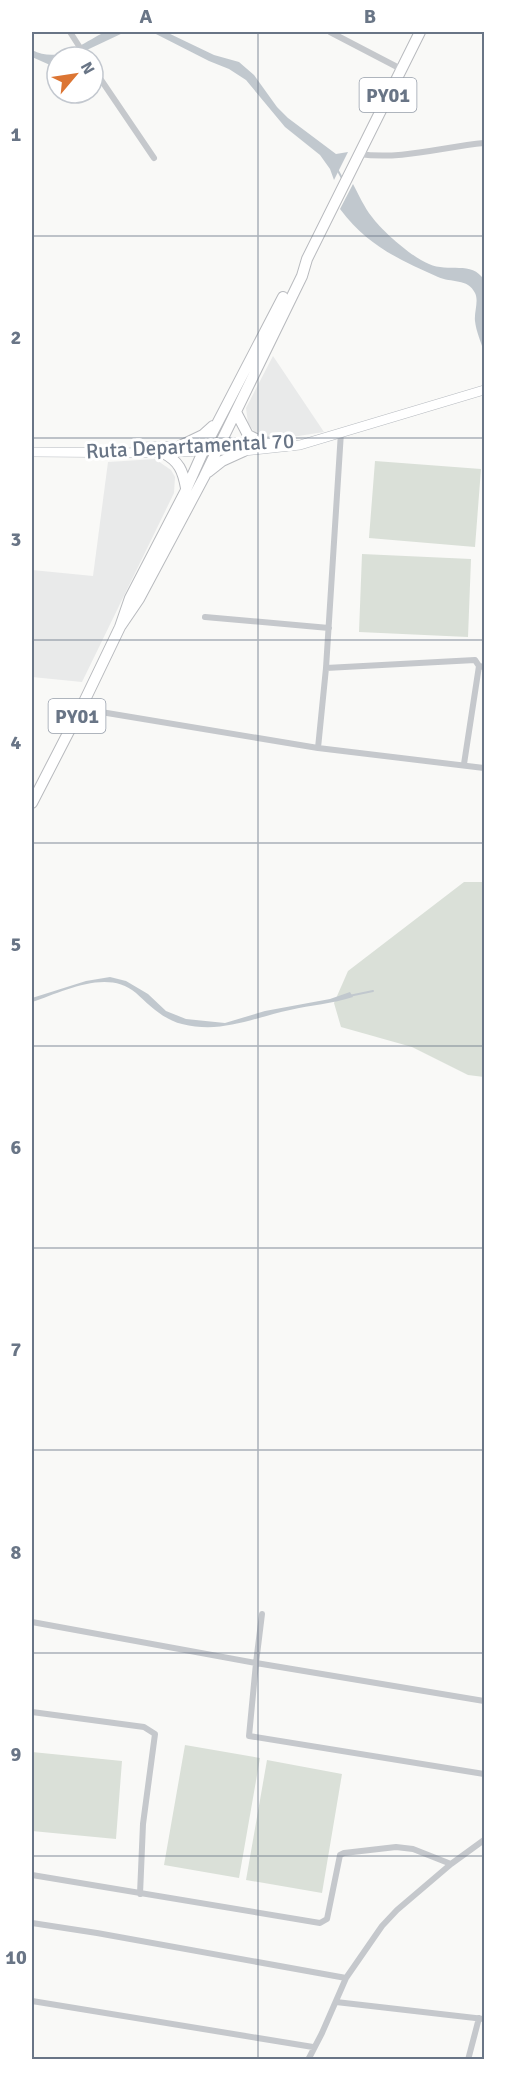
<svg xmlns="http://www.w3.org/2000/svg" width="516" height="2091" viewBox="0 0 516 2091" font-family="Signika,sans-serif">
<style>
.built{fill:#e9eaea}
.green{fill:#dae0d8}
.water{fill:#c1c8ce}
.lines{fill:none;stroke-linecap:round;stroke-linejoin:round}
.stream{stroke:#c1c8ce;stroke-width:2}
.secondary-casing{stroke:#b7bbc0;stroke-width:10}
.trunk-casing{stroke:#b8babe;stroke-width:12}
.minor{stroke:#c5c8cc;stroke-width:6}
.secondary{stroke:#fff;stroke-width:9}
.trunk{stroke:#fff;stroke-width:10}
.grid{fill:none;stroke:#697586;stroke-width:1.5;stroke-opacity:0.55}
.labels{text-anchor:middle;stroke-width:6;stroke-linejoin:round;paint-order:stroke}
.shield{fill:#fff;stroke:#969eaa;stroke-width:1.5}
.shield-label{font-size:20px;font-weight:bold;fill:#697586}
.street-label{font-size:21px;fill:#697586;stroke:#fff}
.neatline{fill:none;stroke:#697586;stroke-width:2}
.grid-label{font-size:20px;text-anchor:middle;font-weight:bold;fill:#697586}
</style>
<rect width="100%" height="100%" fill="#f9f9f7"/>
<path class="built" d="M273 356 324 432 279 439 265 438 255 433 248 423 246 408Z
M155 459 171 470 175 477 174 493 82 682 32 677V570L93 576 108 462Z"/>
<path class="green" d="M375 461 481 469 475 547 369 538Z
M362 554 471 559 468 637 359 632Z
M464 882H484V1077L468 1075 412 1047 341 1027 334 1003 348 971Z
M185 1745 260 1758 239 1878 164 1865Z
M32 1752 122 1761 116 1839 32 1831Z
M267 1760 342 1774 322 1893 246 1880Z"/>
<path class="water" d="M105 32H125L72 57H57V63L50 65 32 57V50C60 64 80 44 105 32Z
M152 32H166L214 55 239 62 254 75 277 107 288 118 336 154 348 152 334 180 330 169 320 155 285 127 246 80 229 69 209 61Z
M353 184C359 195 364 207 372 217 382 231 413 258 429 264 448 273 472 260 484 280V352C481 342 476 331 475 321 474 312 479 301 475 293 468 278 451 283 438 277 398 259 368 246 340 209Z
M110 977 126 981 148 994 166 1011 186 1019 225 1023 265 1011 330 999 350 992 353 997C332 1004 311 1005 290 1010 252 1018 222 1034 182 1024 164 1020 149 1005 136 993 107 968 63 992 32 1002V998L86 981Z"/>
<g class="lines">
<path class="stream" d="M337 169 343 180
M349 996 373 991"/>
<defs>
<path id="secondary" d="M216 444 283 441
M141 447 185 446
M32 452 163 453 218 450 244 451 300 445 484 390"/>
<path id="trunk" d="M236 412 248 435 264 443
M180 446 203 435 213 426
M163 453C179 461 183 471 186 488
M208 472 222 461 244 451
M120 627 139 599 204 477 302 276 307 259 420 32
M32 803 82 706 120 627 130 598 185 492 206 445 283 297"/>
</defs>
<use href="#secondary" class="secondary-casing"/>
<use href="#trunk" class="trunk-casing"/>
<path class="minor" d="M70 32 86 57
M330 32 401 69
M93 68 154 158
M359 154C402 160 442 147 484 143
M205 617 329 628
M326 668 475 660 479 666 484 667
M82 706 101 712 318 748 484 768
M318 748 326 668 341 432
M464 764 479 666
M262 1614 256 1663 484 1701
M32 1622 256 1663 249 1736 484 1774
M32 1712 144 1727 155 1734 143 1824 140 1894
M32 1875 320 1923 327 1919 340 1855 344 1853 396 1847 413 1849 451 1864
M32 1923 97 1933 346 1978
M32 2001 313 2047
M336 2002 484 2019
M308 2060 322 2033 346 1978 382 1926 397 1910 451 1864 484 1840
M468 2060 479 2018"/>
<use href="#secondary" class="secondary"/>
<use href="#trunk" class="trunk"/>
</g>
<path class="grid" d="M258 32V2060M32 236H484M32 438H484M32 640H484M32 843H484M32 1046H484M32 1248H484M32 1450H484M32 1653H484M32 1856H484"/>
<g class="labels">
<g class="shield">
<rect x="359.5" y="78" width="57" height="34" rx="4.5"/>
<rect x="48.5" y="699" width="57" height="34" rx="4.5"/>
</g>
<g class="shield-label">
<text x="388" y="102">PY01</text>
<text x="77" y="723">PY01</text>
</g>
<g class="street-label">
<text transform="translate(190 446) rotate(-3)" y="7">Ruta Departamental 70</text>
</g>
</g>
<rect width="516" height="2091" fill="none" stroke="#ffffff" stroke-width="66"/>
<g transform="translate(75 75) rotate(61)"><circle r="28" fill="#ffffff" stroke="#c3c8cf" stroke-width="1.5"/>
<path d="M0-4.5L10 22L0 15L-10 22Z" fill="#dc7533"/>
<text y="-9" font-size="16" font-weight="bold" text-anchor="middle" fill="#697586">N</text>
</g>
<rect x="33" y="33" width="450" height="2025" class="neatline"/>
<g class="grid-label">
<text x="146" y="23">A</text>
<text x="370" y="23">B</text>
<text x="16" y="141">1</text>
<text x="16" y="344">2</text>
<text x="16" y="546">3</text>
<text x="16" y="749">4</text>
<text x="16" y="951">5</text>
<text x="16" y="1154">6</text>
<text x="16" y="1356">7</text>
<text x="16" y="1559">8</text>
<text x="16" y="1761">9</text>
<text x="16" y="1964">10</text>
</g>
</svg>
